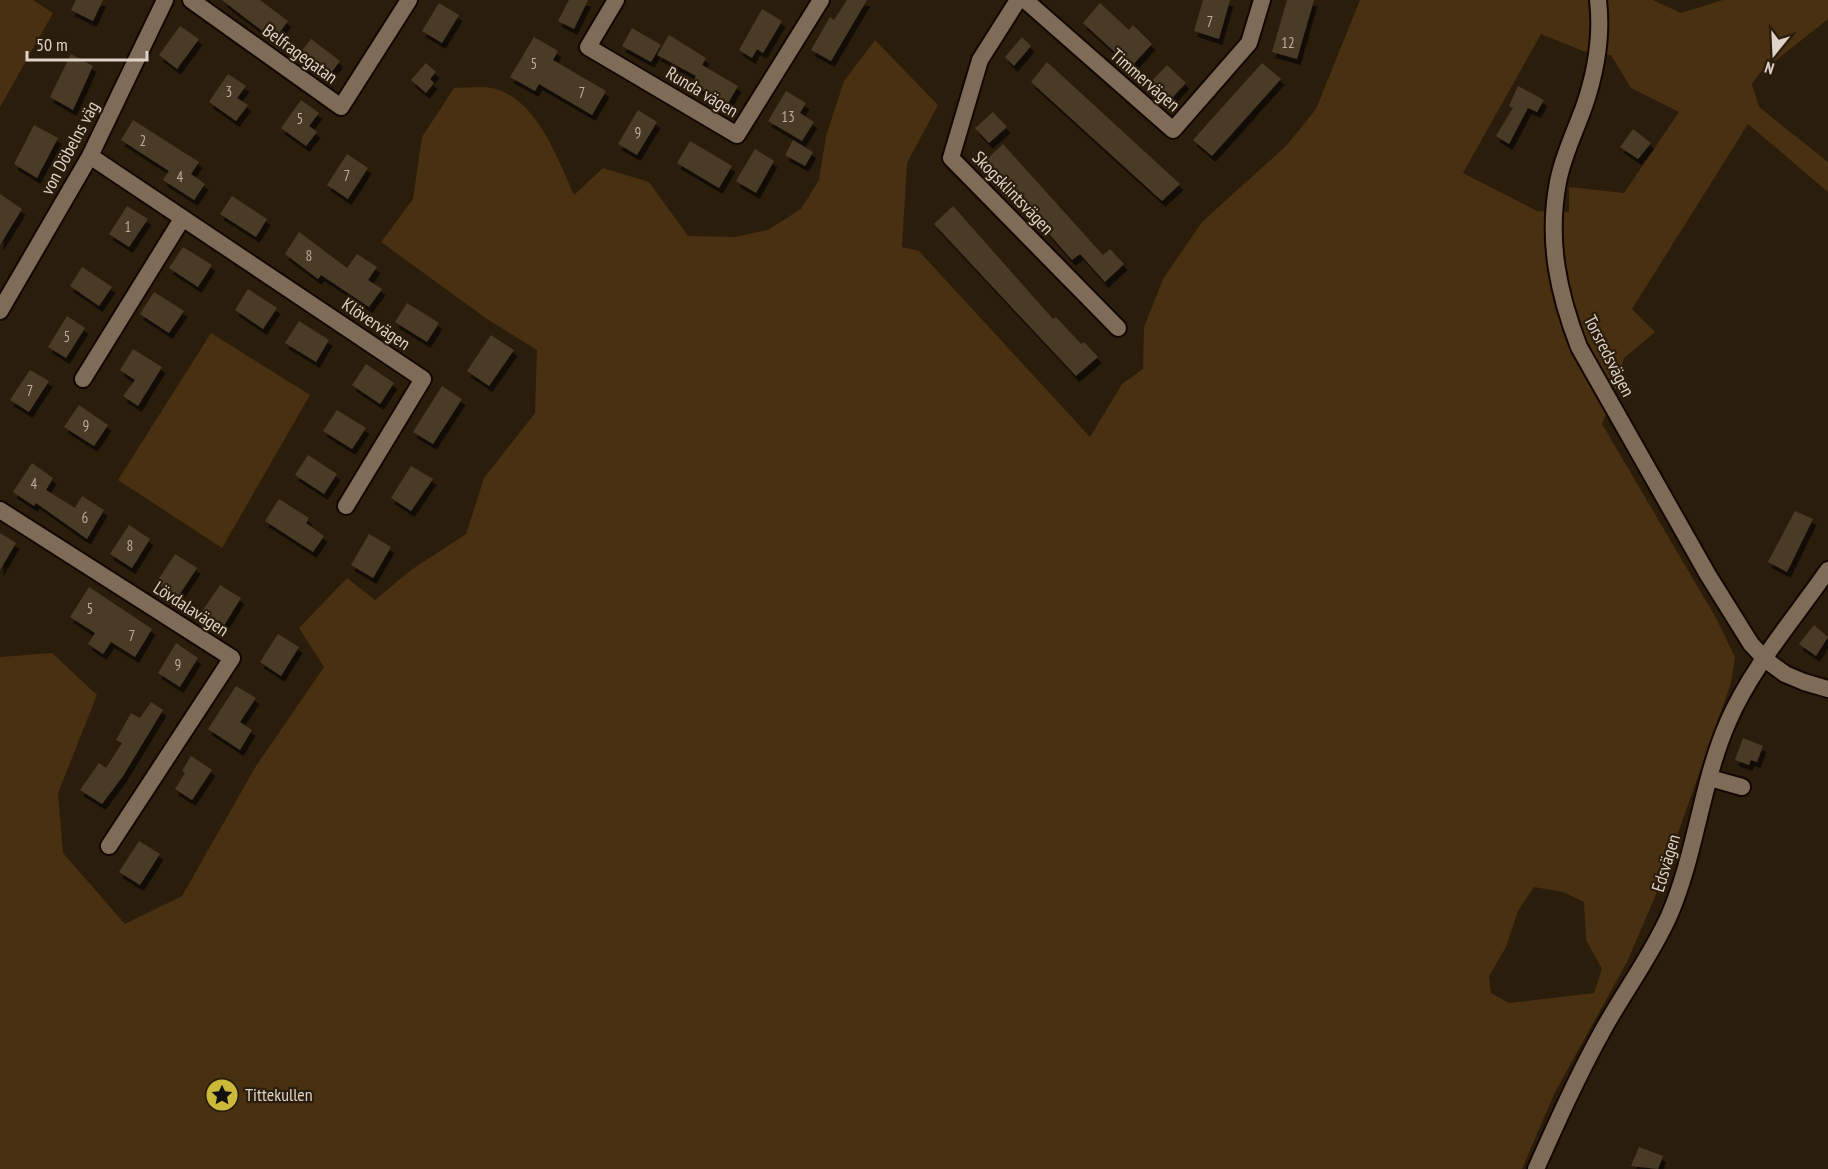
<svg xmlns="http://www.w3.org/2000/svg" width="1828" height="1169" viewBox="0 0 1828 1169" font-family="'PT Sans Narrow',sans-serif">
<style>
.green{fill:#483011;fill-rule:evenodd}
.building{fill:#4a3a28;filter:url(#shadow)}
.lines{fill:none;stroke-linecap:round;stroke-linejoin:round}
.minor-casing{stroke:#130700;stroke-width:20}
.minor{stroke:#7e6c59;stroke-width:16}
.labels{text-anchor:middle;stroke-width:4.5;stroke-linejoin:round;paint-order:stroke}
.number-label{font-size:15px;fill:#b8ada0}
.street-label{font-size:18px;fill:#ddd3c8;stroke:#2b1d0c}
.poi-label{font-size:18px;fill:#ddd3c8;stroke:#2b1d0c;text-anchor:start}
</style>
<defs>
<filter id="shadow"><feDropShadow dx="3.5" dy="6" stdDeviation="0" flood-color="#0009"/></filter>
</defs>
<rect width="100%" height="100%" fill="#2b1d0c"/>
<path class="green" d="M0 0H33L53 13 0 107Z
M1360 0H1653L1681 13 1723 0H1828V19L1760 73 1752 84 1759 107 1828 162V192L1748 124 1632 309 1655 332 1624 358 1618 383 1602 424 1716 618 1735 657 1731 683 1658 890 1627 962 1555 1092 1522 1169H0V657L52 653 97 695 58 793 63 853 125 924 182 896 256 766 324 667 299 628 347 578 375 600 411 570 466 534 484 478 535 413 537 350 487 319 381 242 413 199 422 137 454 88C466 88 480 86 492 88 537 98 557 158 574 195L603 168 649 182 688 236 735 237 768 230 801 209 819 180 826 136 844 81 875 40 938 105 907 163 902 247 919 251 1090 437 1122 384 1143 369 1144 327 1163 279 1202 222 1287 145 1316 109ZM1541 34 1583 51 1611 55 1631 88 1679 112 1624 193 1569 187V212L1537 211 1463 173ZM1534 887 1563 892 1584 902 1586 940 1602 969 1594 993 1509 1003 1491 993 1489 976 1506 947 1518 911Z
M211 333 310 395 222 548 118 480Z"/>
<path class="building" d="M76 0H103L93 21 71 10Z
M222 0H260L288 21 274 40Z
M569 0H588L574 29 558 21Z
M847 0H867L831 61 811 50 830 17 834 20Z
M1203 0H1230L1219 39 1194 31Z
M1287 0H1314L1297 59 1272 52Z
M439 3 459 15 442 43 422 31Z
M1100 3 1129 30 1133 25 1152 44 1131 67 1083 23Z
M762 9 782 21 763 53 757 49 752 58 739 50Z
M180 26 199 39 177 69 159 55Z
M632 28 661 45 651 62 622 46Z
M669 35 706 58 702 65 738 86 727 105 692 84 696 76 657 55Z
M534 37 558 51 553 60 606 91 592 115 539 84 535 91 510 77Z
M1022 37 1031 46 1014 66 1005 57Z
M311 39 340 61 327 78 298 56Z
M71 54 93 66 73 110 50 97Z
M1047 62 1180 184 1162 201 1031 82Z
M426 63 436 72 430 79 434 83 426 93 411 80Z
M1262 63 1281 79 1212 156 1193 140Z
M1167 65 1186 83 1169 101 1149 84Z
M228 74 246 86 237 98 248 105 236 121 209 102Z
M1518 86 1544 100 1537 112 1528 108 1509 144 1496 136 1513 108 1509 106Z
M786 91 806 103 800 113 814 122 802 141 768 121Z
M301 100 319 113 309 126 317 132 306 146 281 128Z
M638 110 657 122 637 155 618 144Z
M993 112 1007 127 989 143 975 128Z
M133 120 199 162 191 174 205 184 194 200 163 180 169 171 121 140Z
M34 125 58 138 37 178 14 164Z
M1633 129 1651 143 1638 159 1620 147Z
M793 140 813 152 805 166 785 155Z
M690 141 732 166 719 188 677 163Z
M1003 144 1103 255 1110 249 1124 264 1105 282 1080 254 1072 260 985 161Z
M755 149 774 161 756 193 736 181Z
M347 154 368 168 348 199 327 185Z
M0 194 22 209 0 245Z
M232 196 267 219 256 237 220 214Z
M127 206 148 219 129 247 109 234Z
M953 206 1053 319 1056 317 1081 344 1084 342 1098 357 1076 376 934 224Z
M299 232 347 268 357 254 377 267 368 280 382 289 369 307 321 275 318 279 285 254Z
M183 247 212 265 198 287 169 268Z
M82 267 112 287 99 306 70 286Z
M248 289 277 308 263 329 235 310Z
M154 292 184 311 169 333 140 314Z
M407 303 439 323 427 342 395 322Z
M67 316 85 328 66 358 48 347Z
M299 321 329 340 316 362 285 343Z
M491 335 514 350 489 386 467 371Z
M133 349 162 367 138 406 123 396 135 380 120 370Z
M366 364 394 383 380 404 352 385Z
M30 370 49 381 29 412 10 400Z
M442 386 462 399 433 444 413 432Z
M79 405 108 425 94 446 64 427Z
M337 410 366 428 352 449 323 431Z
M308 455 337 474 324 494 295 475Z
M32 463 53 478 46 490 75 508 82 496 104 510 87 539 36 503 34 506 13 492Z
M411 466 433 479 411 511 391 498Z
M279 499 309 518 306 523 324 536 313 552 265 521Z
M1795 511 1813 519 1787 572 1768 562Z
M129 525 150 539 132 568 110 554Z
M0 533 16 543 0 570Z
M369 534 391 547 373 578 351 565Z
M175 554 197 568 178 597 156 583Z
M220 585 241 598 223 627 201 613Z
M89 587 152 629 135 657 111 642 103 654 88 644 95 633 70 617Z
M1814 625 1828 637 1816 656 1799 644Z
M278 634 299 647 281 676 260 662Z
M176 643 198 658 180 687 158 673Z
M236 686 256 698 240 722 252 730 240 750 208 729Z
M151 702 163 710 123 776 102 804 80 790 99 763 106 768 122 743 116 740 131 713 140 718Z
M1743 738 1763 746 1757 762 1751 760 1749 765 1735 760Z
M191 756 212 770 192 800 175 789 185 773 182 771Z
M139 841 160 854 140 885 119 872Z
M1639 1147 1663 1156 1658 1169 1631 1166Z"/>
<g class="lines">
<defs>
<path id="minor" d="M191 0 341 107 409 0
M616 0 588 47 737 135 821 0
M1018 0 980 60 951 158 1118 328
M1025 0 1173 130 1249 43 1262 0
M1598 0C1602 34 1596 71 1585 104 1576 130 1563 155 1558 182 1547 240 1558 293 1579 347L1708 575 1751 644 1766 660 1785 674 1804 682 1828 689
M90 156 423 379 346 506
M0 311 90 156 165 0
M83 379 182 219
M0 510 232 658 109 846
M1710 778 1742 787
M1536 1169C1557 1122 1578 1075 1603 1030 1624 992 1651 956 1669 916 1696 854 1701 784 1728 722 1752 667 1794 619 1828 570"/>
</defs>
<use href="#minor" class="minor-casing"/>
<use href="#minor" class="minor"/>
</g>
<defs>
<symbol id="sight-disc" viewBox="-11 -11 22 22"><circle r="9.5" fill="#cbba39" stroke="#2b1d0c"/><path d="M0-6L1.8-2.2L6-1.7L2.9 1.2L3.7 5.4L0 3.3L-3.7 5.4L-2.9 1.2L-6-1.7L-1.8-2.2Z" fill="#111"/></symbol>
</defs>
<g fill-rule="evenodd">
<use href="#sight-disc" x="203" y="1076" width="38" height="38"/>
</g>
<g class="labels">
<g class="number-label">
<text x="1210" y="27">7</text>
<text x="1288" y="48">12</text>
<text x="534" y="69">5</text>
<text x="229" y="97">3</text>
<text x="582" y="98">7</text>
<text x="788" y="122">13</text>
<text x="300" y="124">5</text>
<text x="638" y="138">9</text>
<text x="143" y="146">2</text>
<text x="347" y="181">7</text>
<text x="180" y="182">4</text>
<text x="128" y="232">1</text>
<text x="309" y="261">8</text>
<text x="67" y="342">5</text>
<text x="30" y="396">7</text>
<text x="86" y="431">9</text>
<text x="34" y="489">4</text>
<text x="85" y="523">6</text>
<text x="130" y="551">8</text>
<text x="90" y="614">5</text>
<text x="132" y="641">7</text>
<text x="178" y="670">9</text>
</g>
<g class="street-label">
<text transform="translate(300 54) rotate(36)" y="6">Belfragegatan</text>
<text transform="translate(1145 80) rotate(41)" y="6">Timmervägen</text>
<text transform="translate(702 92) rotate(31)" y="6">Runda vägen</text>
<text transform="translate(70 148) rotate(-62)" y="6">von Döbelns väg</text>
<text transform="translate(1013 193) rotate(46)" y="6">Skogsklintsvägen</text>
<text transform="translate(376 324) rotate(34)" y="6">Klövervägen</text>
<text transform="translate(1609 356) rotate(63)" y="6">Torsredsvägen</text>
<text transform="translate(191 609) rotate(33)" y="6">Lövdalavägen</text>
<text transform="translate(1666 863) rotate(-73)" y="6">Edsvägen</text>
</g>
<g class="poi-label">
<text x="245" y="1101">Tittekullen</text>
</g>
</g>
<g transform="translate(1774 54) rotate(198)" stroke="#2b1d0c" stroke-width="4.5" paint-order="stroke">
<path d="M0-4.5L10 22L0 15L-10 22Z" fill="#ddd3c8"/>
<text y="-9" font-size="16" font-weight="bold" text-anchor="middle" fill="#ddd3c8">N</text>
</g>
<path d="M27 51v9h120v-9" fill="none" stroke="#ddd3c8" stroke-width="3"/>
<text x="36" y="51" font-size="18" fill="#ddd3c8" stroke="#2b1d0c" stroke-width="4.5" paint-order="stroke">50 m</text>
</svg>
